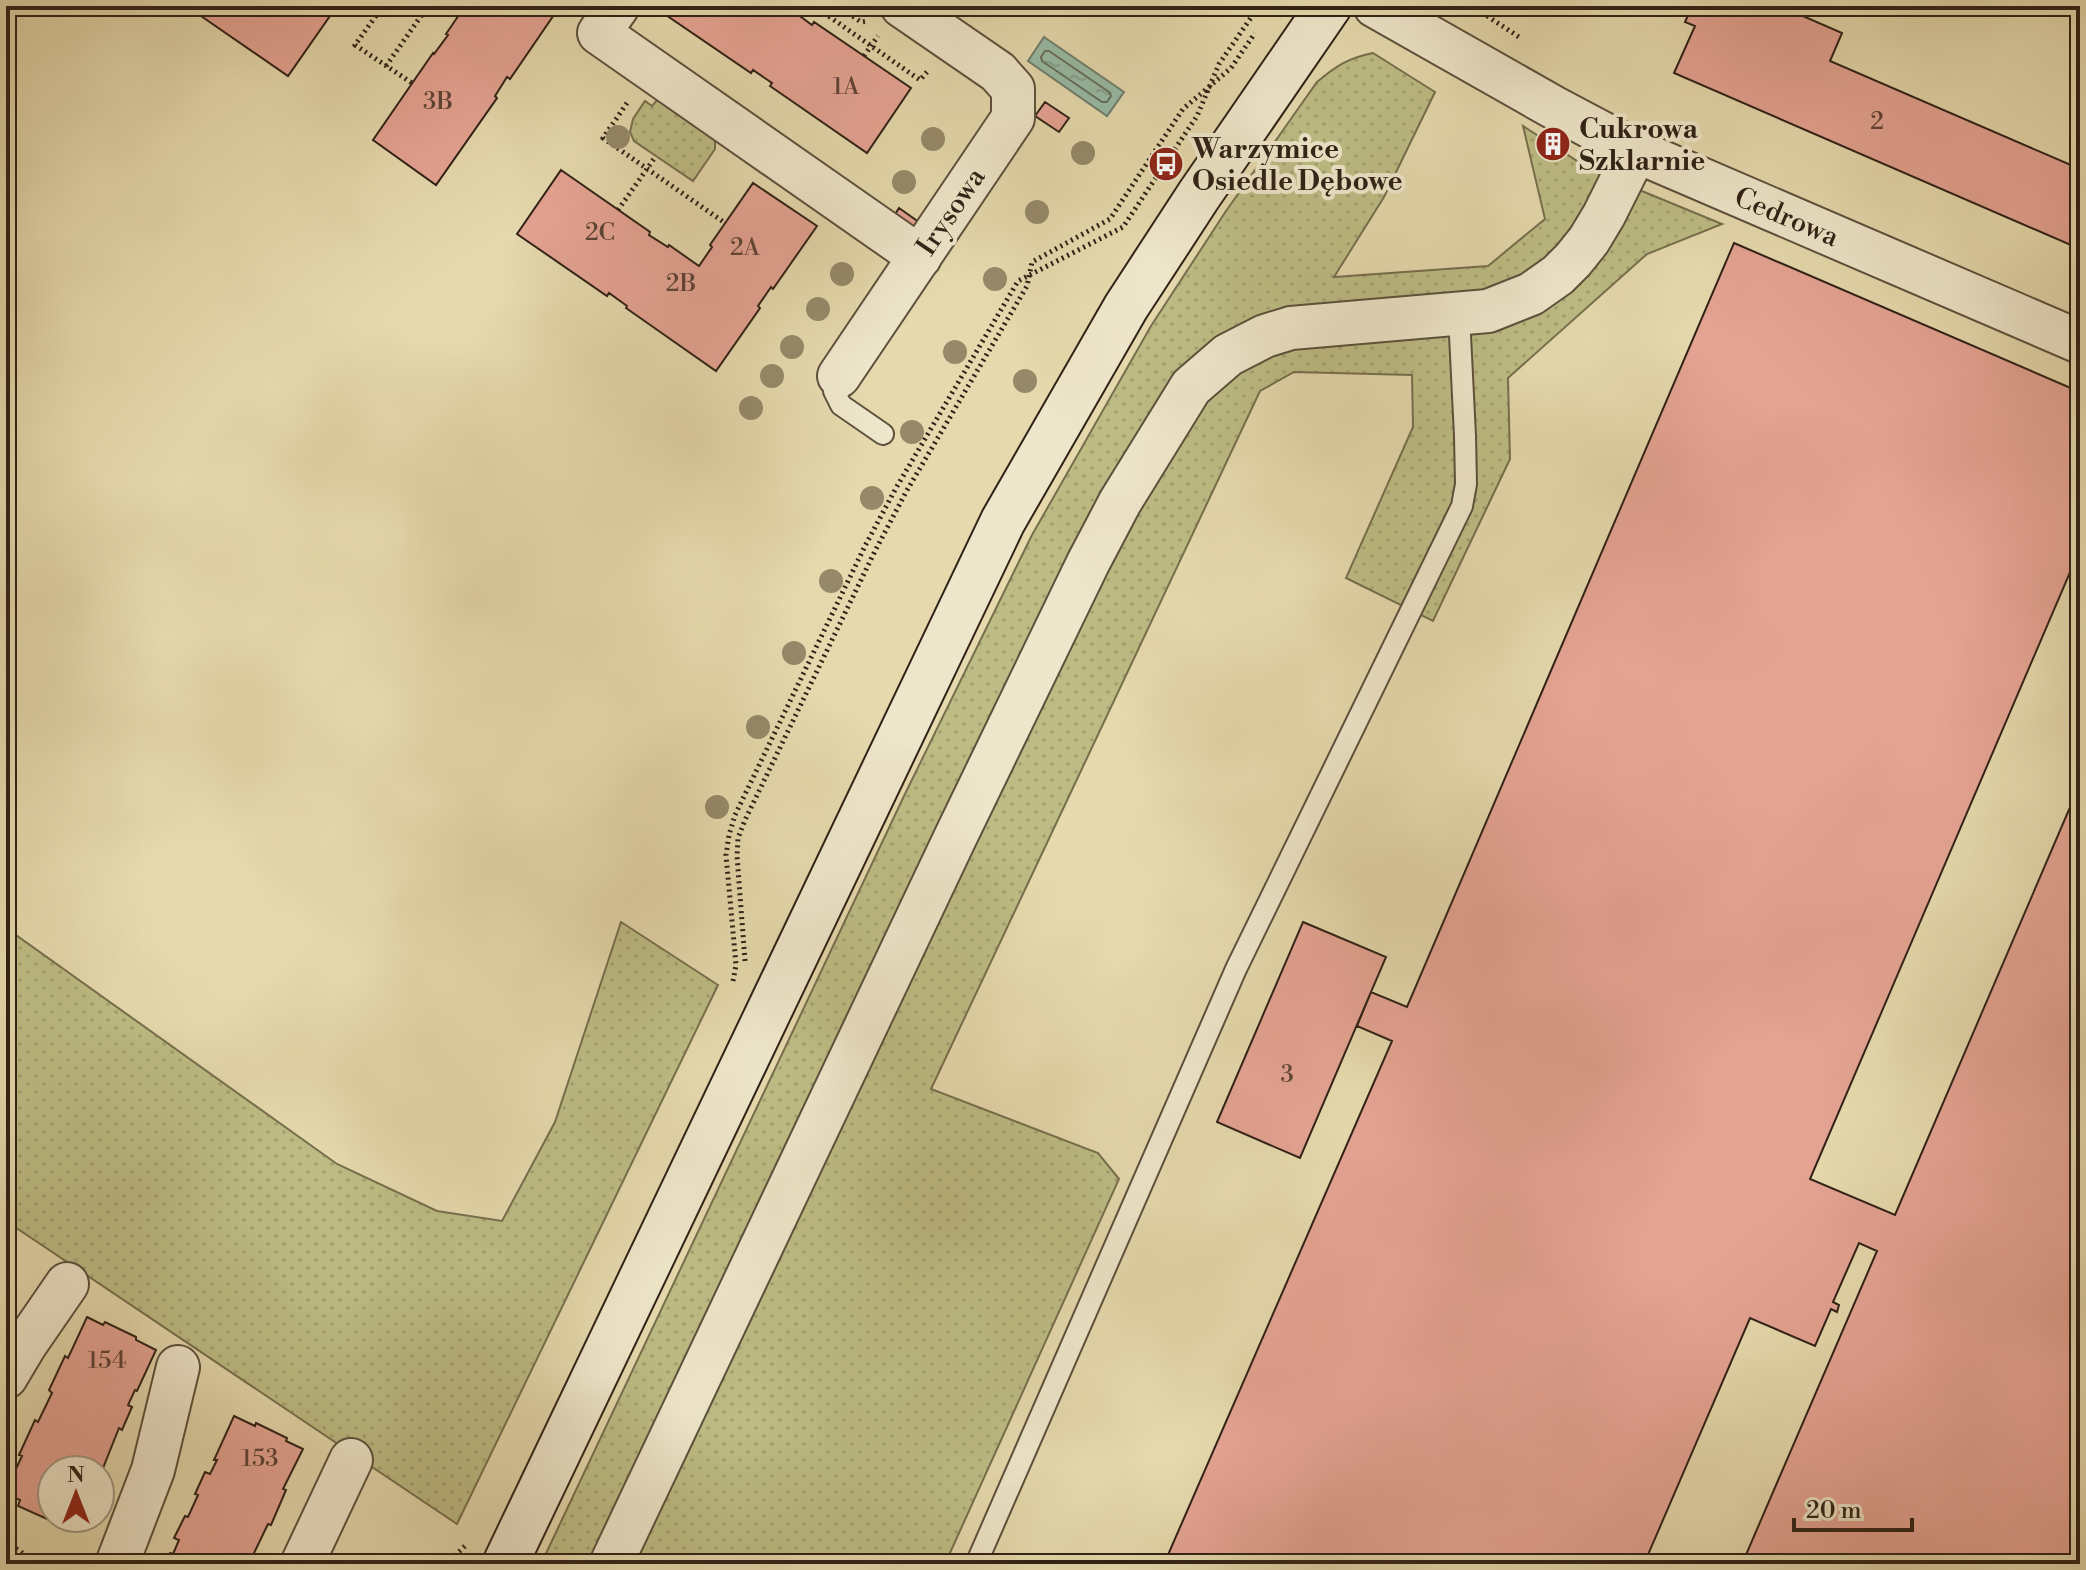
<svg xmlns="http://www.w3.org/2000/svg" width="2086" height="1570" viewBox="0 0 2086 1570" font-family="'Libre Bodoni',serif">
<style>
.grass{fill:url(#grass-dots);stroke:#766f4d;stroke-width:2}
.water{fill:url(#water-ripples);stroke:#6e7e6c;stroke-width:2}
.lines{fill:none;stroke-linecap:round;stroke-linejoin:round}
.shore{stroke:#646e5e;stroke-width:2}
.building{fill:#e5a393;stroke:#302216;stroke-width:2}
.lane-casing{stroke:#5d503c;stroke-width:24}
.street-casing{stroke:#5d503c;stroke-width:46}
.secondary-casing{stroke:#302216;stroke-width:48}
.path{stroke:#302216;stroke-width:5;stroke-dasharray:2 4;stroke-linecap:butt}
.lane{stroke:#eee6ca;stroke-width:20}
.street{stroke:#eee6ca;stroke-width:42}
.secondary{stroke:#eee6ca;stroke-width:44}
.tree{fill:#958969}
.labels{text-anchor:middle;stroke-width:8;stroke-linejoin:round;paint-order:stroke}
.number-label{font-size:24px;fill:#5d4235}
.poi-label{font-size:28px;font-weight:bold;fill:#302216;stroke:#eee6ca;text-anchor:start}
.street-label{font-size:28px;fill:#302216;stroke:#eee6ca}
</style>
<defs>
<pattern id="grass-dots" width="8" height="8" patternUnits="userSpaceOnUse" patternTransform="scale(2)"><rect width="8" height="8" fill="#bdbc84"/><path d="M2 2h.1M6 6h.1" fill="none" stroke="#a3a171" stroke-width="1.8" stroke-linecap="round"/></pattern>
<pattern id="water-ripples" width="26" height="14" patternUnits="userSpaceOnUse" patternTransform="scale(2)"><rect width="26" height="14" fill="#97bba5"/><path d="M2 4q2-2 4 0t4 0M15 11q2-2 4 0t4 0" fill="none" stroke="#82a08d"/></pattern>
</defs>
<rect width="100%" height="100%" fill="#e5d9ad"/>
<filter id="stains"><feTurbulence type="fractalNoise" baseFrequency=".0025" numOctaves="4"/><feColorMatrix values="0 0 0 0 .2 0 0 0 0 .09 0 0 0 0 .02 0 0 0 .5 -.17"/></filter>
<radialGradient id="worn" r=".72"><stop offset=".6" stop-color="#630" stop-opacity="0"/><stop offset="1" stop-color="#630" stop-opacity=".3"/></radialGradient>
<path class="grass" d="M1373 53 1435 92 1384 197 1334 277 1488 266 1545 219 1523 126 1591 170 1722 224 1647 254 1508 378 1510 459 1433 621 1346 578 1413 427 1412 375 1294 372 1260 391 931 1089 1098 1153 1119 1179 945 1564H541L904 796 1032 535 1151 326 1226 211 1317 82C1336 66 1348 58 1373 53Z
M658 99 715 139V149L693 181 634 141 630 132 633 119 645 101 652 106Z
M621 922 718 985 457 1524 6 1221V928L337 1164 437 1211 502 1221 555 1122Z"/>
<path class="water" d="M1044 37 1124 92 1107 116 1028 61Z"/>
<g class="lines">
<path class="shore" d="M1045 51H1049L1109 92 1111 96 1107 102H1102L1042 61 1041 57Z"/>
</g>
<path class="building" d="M192 6H321L332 13 288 76 201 16 203 13Z
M465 6H560L510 79 507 77 495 96 497 98 436 185 373 140 433 53 434 54 448 35 446 34Z
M668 6H791L795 9 793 11 812 25 814 22 911 88 867 153 770 86 772 83 753 70 751 73 663 13Z
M1692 6 1703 8 1704 6H1780L1842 33 1830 61 2080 169V249L1674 73 1695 26 1685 22Z
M1045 102 1069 118 1059 132 1035 116Z
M1548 134 1564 142 1558 154 1542 147Z
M561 170 650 232 649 235 668 247 669 245 699 266 712 247 710 245 753 183 817 226 773 289 771 287 758 306 760 308 716 371 626 308 627 306 609 293 607 296 517 234Z
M899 208 923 225 914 238 891 221Z
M1734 243 2080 392V549L1810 1179 1895 1215 2080 784V1564H1742L1877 1251 1859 1243 1833 1302 1839 1305 1837 1312 1831 1309 1815 1346 1750 1318 1644 1564H1164L1392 1041 1357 1026 1371 992 1407 1007Z
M1303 922 1386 957 1300 1158 1217 1122Z
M87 1317 103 1325 105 1322 136 1337V1340L156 1350 137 1391 135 1390 128 1405 132 1407 122 1430 119 1428 101 1473 100 1470H52V1518H77L74 1525 59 1519 56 1523 18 1506 20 1500 6 1494V1490L22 1456 19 1455 35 1420 38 1422 52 1393 49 1390 65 1356 68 1358Z
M234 1416 255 1426 256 1423 287 1438 286 1441 303 1449 283 1489 286 1490 271 1525 268 1524 254 1553 256 1555 252 1564H165L170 1553 173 1554 179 1540 174 1538 185 1516 188 1517 198 1495 195 1494 205 1472 210 1474 217 1460H214Z"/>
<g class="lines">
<defs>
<path id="lane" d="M839 376 834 391 841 405 883 434
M976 1564 1236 969 1462 506 1466 484 1465 436 1459 315"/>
<path id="street" d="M618 6 599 33 920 257
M1375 6 1553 107 1636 151 2080 342
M839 376 1013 118V89L998 72 902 6
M6 1377 25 1345 67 1284
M117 1564 153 1470 178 1367
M302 1564 351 1460
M611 1564 954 840 1088 563 1120 502 1191 387 1228 355 1265 336 1291 328 1488 311 1531 294 1558 275 1573 260 1589 240 1604 215 1636 151"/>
<path id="secondary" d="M505 1564 1003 521 1126 307 1199 195 1329 6"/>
</defs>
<use href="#lane" class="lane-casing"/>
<use href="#street" class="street-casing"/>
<use href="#secondary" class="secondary-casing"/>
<path class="path" d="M383 6 355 45 412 83
M814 6 920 80 927 72
M838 6 861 22 868 21
M1472 6 1519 37
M864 56 878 36
M386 66 428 6
M627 103 603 138 725 223
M618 210 656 156
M745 961 737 856 738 838 745 820 875 551 906 492 1027 286 1032 262 1110 219 1183 109 1231 68 1255 33
M733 981 736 965 726 855 729 835 735 815 865 546 896 488 1018 281 1123 227 1197 116 1219 64 1259 6
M6 1542 39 1564
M446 1564 465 1546"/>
<use href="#lane" class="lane"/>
<use href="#street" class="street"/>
<use href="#secondary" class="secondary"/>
</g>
<g class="tree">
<circle cx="618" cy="137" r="12"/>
<circle cx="933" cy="139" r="12"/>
<circle cx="1083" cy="153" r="12"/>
<circle cx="904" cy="182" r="12"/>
<circle cx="1037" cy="212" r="12"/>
<circle cx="842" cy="274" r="12"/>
<circle cx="995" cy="279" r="12"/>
<circle cx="818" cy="309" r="12"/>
<circle cx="792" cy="347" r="12"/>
<circle cx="955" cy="352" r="12"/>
<circle cx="772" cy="376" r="12"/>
<circle cx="1025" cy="381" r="12"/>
<circle cx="751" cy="408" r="12"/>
<circle cx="912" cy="432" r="12"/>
<circle cx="872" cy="498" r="12"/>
<circle cx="831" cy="581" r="12"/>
<circle cx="794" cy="653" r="12"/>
<circle cx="758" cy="727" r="12"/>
<circle cx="717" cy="807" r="12"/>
</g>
<defs>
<symbol id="building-disc" viewBox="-11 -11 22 22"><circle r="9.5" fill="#8f2418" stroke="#eee6ca"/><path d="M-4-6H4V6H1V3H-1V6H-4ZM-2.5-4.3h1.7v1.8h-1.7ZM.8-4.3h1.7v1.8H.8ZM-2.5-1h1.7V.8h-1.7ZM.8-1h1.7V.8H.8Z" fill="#fff"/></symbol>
<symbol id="bus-disc" viewBox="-11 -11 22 22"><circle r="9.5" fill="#8f2418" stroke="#eee6ca"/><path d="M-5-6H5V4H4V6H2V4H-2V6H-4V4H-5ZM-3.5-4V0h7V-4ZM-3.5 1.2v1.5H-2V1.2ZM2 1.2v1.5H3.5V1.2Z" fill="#fff"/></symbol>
</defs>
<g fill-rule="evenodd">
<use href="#building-disc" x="1533" y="124" width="40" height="40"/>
<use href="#bus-disc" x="1146" y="144" width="40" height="40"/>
</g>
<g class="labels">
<g class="number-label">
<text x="846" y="94">1A</text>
<text x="438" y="109">3B</text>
<text x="1877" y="129">2</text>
<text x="600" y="240">2C</text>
<text x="745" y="255">2A</text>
<text x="681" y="291">2B</text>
<text x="1287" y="1082">3</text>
<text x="107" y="1368">154</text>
<text x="260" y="1466">153</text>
</g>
<g class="poi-label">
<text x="1579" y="138">Cukrowa<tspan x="1579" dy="32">Szklarnie</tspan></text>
<text x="1192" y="158">Warzymice<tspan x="1192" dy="32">Osiedle Dębowe</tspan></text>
</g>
<g class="street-label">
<text transform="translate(950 211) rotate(-56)" y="10">Irysowa</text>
<text transform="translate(1787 216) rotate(23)" y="10">Cedrowa</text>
</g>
</g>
<rect width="2086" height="1570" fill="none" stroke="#e5d9ad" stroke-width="32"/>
<rect x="8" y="8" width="2070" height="1554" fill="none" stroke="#302216" stroke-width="4"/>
<rect x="16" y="16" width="2054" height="1538" fill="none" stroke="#302216" stroke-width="2"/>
<g transform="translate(76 1494)"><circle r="38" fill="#eee6ca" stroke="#a29882" stroke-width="2"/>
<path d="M0-6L14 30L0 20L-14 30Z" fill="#8f2418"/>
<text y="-12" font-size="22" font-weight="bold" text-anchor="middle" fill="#302216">N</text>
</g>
<path d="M1794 1518v12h118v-12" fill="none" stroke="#302216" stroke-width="4"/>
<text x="1806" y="1518" font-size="24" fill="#302216" stroke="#eee6ca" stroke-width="6" paint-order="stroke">20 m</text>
<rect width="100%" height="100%" filter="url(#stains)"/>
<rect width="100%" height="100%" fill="url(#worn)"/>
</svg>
